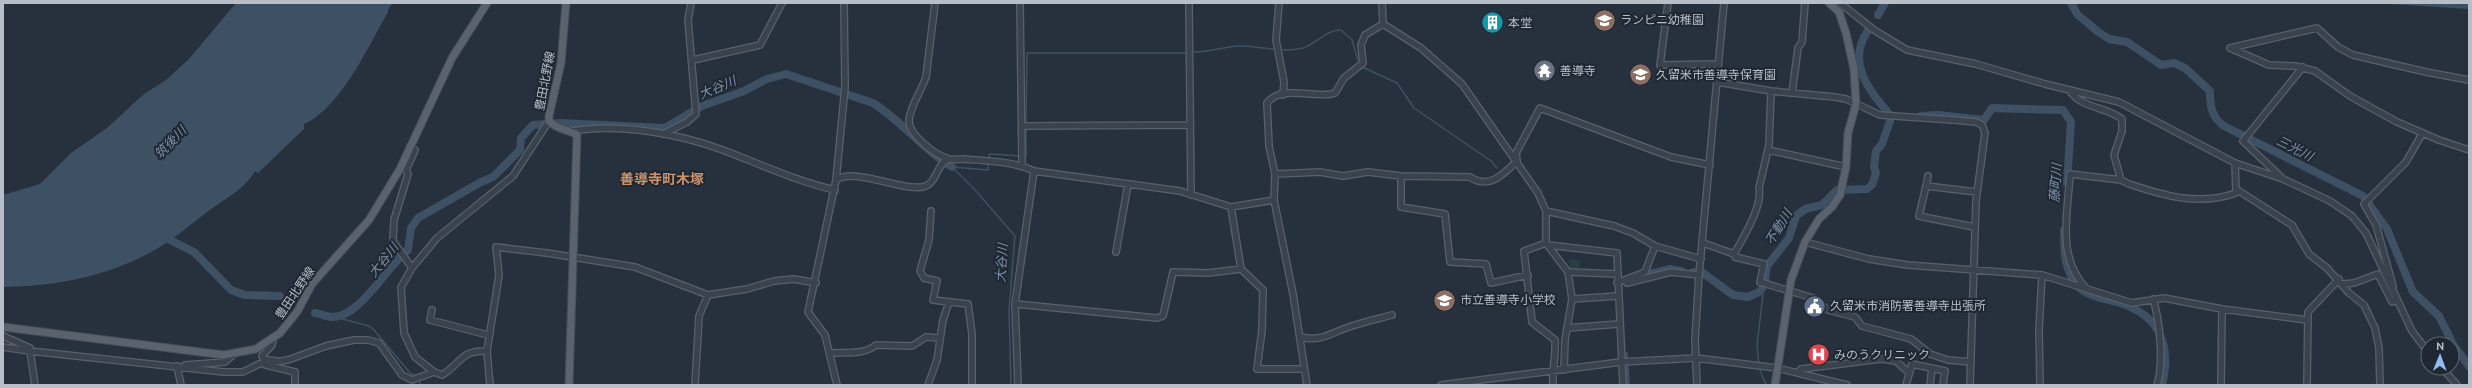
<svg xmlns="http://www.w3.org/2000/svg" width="2472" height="388" viewBox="0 0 2472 388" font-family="Ubuntu,'Noto Sans JP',sans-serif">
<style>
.green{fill:#2a3e3f}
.water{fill:#3e5064}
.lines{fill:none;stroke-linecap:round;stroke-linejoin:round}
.stream{stroke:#3e5064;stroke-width:1.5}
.river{stroke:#3e5064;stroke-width:8}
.minor-casing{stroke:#58616b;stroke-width:8}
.major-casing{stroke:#444c56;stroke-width:9}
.minor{stroke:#3a434d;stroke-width:5.5}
.major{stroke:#59626d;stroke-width:7}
.labels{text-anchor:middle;stroke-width:4;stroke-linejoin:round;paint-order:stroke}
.poi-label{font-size:12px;fill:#b7bec8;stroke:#1f2832;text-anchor:start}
.street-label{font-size:12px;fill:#b7bec8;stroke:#1f2832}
.water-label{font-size:13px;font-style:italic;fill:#7a90a9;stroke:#1f2832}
.quarter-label{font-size:14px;font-weight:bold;fill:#cc936d;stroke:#1f2832}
</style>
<rect width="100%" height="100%" fill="#27313d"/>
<path class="green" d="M1569 259 1580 260 1579 270 1570 272Z"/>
<path class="water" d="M236 3H393L388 9V12C369 45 340 109 304 124V129L258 173 255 171C247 187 225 199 210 210 191 224 173 240 153 251 106 277 56 286 3 287V195L40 184 71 153 107 128 144 94 166 80 189 59Z
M2388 3H2469V9L2391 4Z"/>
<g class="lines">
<path class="stream" d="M1192 52C1209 53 1221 47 1238 46 1260 45 1280 54 1303 48 1318 43 1325 30 1341 30L1352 40 1359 64
M1362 67 1397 83 1414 108 1491 161 1497 168
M1026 124 1027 53H1188
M1024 156H1026V127
M952 167 988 170 989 154 1021 156
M952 167 976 191 1015 236 1009 310 1011 385
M335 317 369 326 374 330 411 374 417 376
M1759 365 1757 345 1764 286
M1759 368 1766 385
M418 379 421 385"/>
<path class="river" d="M2071 3 2077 14 2097 31 2109 39 2127 42 2161 65 2174 63 2185 68 2210 91C2210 105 2211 117 2224 126L2363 196 2387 229 2413 292 2439 316 2454 346 2469 366
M1878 15 1885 3
M1867 32C1846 64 1870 91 1890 115
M1921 116 1938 115 1984 120 1992 108 2063 110 2071 122 2067 183
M2064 230C2064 253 2064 274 2082 290 2091 297 2106 299 2117 302 2159 314 2172 344 2162 385
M160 235 194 252 231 290 245 295 280 296
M1693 272 1703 273 1733 295 1748 297 1759 292 1764 286 1767 266 1789 238 1796 216 1805 209 1822 205 1837 190 1867 189 1872 185 1876 173 1874 167 1876 151 1882 144 1890 121
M1638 277 1670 269 1681 271
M315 313C321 314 327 317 333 317 360 317 388 265 408 250L411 228 418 218 481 182 493 177 520 150 521 138 533 125 560 123 665 128 702 106 744 91 767 79 786 74 873 103C902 121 922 149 952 167
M1624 355 1626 385"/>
<defs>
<path id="minor" d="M935 3 926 77C921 92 911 104 909 120 908 134 936 156 949 159 954 160 960 159 964 159 988 161 1012 161 1034 171L1180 191 1231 207 1274 200
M1020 3 1022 166
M1189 3 1191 195
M1279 3 1276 40 1284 82 1283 95
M1382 3 1383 24
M1668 3 1660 65 1717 64
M1840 3 1874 30 1907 50 1976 64 2045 84 2119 102 2235 163 2283 179 2330 201 2352 216 2366 233 2412 331 2428 352
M1383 24 1421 48 1462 84 1538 193 1546 211V243L1568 272 1572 299 1565 340 1564 370
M693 60 760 45 782 3
M2469 80 2426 72 2353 55 2338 47 2317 28 2230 48 2269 65 2295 66 2315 71 2350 96 2397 122 2439 140 2469 150
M1717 82 1771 91 1835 97 1846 99 1880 115 1953 120 1976 122 1982 125 1985 133 1976 201 1970 385
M2069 90C2082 109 2105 106 2122 119V131L2114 155 2121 180 2129 184C2165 196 2199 206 2236 193L2235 163
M1792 93 1798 48 1802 42 1805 3
M1022 126 1190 125
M572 131C617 123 676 133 720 149 758 163 795 181 835 190
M663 134 687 122 696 114 688 20 691 3
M410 146 415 150 406 170 408 174 394 220 393 241 412 268
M1768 150 1846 167
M1275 174 1320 172 1343 176 1368 172 1401 176 1470 177C1489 190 1504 174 1517 161L1516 153 1540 108 1671 157 1710 165
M1401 176V207L1445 214 1450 262 1486 264 1491 283 1528 275
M2281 177 2243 141 2303 67
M836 180C856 167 899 191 922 187 937 185 936 164 948 159
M1926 186 1928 176
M2236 189 2292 225 2309 254 2327 268 2349 293 2364 305 2375 328 2379 348 2380 385
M1231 207 1241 269 1263 290 1262 330 1257 369H1304
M931 211 929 240 920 271 924 278 937 281 933 300 968 304 972 334V385
M1546 211 1614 226 1633 233 1655 246 1701 259
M1974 227 1919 216 1926 186 1977 192
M1805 242 1869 259 1908 265 2042 275 2132 303 2164 298 2222 309 2307 320
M1546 243 1524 251 1532 322 1555 340C1556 356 1552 369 1553 385
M1703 243 1734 254C1743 238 1763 206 1759 188L1769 145 1771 91
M1548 245 1617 253 1623 385
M1116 252 1128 184
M1734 254 1735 257 1764 264 1760 282 1813 298 1828 310 1855 317 1862 326 1911 339 1930 354 1948 360 1971 362
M1568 272 1617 274
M1617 283 1645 272 1655 246
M1627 283 1671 272 1699 275
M2343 284 2354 283 2378 274 2392 302 2397 300
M2393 286 2376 225 2364 204 2406 162 2422 134
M2086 288C2056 257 2068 212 2070 174L2121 180
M1572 299 1618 296
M2153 299C2160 321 2164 363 2157 385
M1015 304 1157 318 1163 316 1173 272 1208 273 1241 269
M432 310 430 320 488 335
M1567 328 1619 324
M3 336 30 348V351L3 347
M1301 337C1322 342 1330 333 1349 327 1363 322 1377 319 1392 315
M273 340 272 345 262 356 263 359 275 361
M487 351C460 350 462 363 442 375L434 372 415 357 404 333 401 287 412 268 437 238 513 176 549 121
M831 353C845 352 864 355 876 345L912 346 926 337 940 338
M185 365 225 362 233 355
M266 365 295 372V385
M177 366 181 385
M2442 368 2457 385
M1798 373 1801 369 1881 359 1896 361 1908 372
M35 385 30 351 224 372H243L259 364 288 360 326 346 354 340H368L379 343 402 375 412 380 434 372
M490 385 487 351 499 275 496 247 547 253 635 267 708 295 747 289 774 281 794 279 816 283
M695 385 699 316 708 295
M837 385 825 335 808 312 836 180 845 87 844 3
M928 385 937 360 943 320 949 302
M1018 385 1015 304 1034 171
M1307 385 1293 294 1274 200 1275 174 1269 146 1267 103C1283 83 1315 100 1335 93L1344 78 1363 63 1361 45 1365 35 1383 24
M1441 385 1621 362 1696 358 1777 368 1847 385
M1697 385 1695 340 1699 275 1724 3
M1906 385 1912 364 1945 371 1943 385
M1930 385 1932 368
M2040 385 2039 330 2042 275
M2221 385 2222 309
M2307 385 2308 312 2339 279"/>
<path id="major" d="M566 3 561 63 549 116V121C557 130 568 129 577 135L569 385
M3 327 224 355 256 349 280 333 297 312 312 284 369 220 400 169 452 58 487 3
M1775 385 1791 280 1805 242 1819 219 1832 207 1840 195 1846 167 1848 133 1856 104 1854 69 1846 33 1839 12 1829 3"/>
</defs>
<use href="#minor" class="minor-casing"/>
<use href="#major" class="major-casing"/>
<use href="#minor" class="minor"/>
<use href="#major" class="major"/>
</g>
<defs>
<symbol id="school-disc" viewBox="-11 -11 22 22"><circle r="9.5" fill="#8d6e63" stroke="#1f2832"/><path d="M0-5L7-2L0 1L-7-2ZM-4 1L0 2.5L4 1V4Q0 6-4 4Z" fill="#fff"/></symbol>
<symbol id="building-disc" viewBox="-11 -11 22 22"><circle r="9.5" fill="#0f9aa8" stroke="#1f2832"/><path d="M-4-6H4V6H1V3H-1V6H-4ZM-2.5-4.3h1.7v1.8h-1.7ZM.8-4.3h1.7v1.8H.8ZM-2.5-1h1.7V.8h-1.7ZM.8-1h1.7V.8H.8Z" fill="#fff"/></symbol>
<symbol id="temple-disc" viewBox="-11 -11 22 22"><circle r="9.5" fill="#6b7280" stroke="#1f2832"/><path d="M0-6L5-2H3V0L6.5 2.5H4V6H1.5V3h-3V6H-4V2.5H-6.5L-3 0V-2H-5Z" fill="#fff"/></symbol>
<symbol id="civic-disc" viewBox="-11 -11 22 22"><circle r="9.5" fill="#5c6f8a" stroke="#1f2832"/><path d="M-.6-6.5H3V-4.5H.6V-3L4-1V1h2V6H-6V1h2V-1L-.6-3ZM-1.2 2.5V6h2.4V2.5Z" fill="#fff"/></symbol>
<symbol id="hospital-disc" viewBox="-11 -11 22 22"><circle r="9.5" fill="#e0444e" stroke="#1f2832"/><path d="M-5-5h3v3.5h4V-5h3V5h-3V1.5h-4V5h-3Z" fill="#fff"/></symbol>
</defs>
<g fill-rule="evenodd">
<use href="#school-disc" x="1592" y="8" width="25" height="25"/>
<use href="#building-disc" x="1480" y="10" width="25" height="25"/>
<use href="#temple-disc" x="1532" y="58" width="25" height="25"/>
<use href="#school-disc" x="1628" y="62" width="25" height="25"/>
<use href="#school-disc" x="1432" y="288" width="25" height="25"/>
<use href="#civic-disc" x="1802" y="294" width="25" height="25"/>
<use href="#hospital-disc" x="1806" y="342" width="25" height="25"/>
</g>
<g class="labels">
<g class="poi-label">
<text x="1620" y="24">ランピニ幼稚園</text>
<text x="1508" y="27">本堂</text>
<text x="1560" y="75">善導寺</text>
<text x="1656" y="79">久留米市善導寺保育園</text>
<text x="1460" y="304">市立善導寺小学校</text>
<text x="1830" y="310">久留米市消防署善導寺出張所</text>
<text x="1834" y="359">みのうクリニック</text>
</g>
<g class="street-label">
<text transform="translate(545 81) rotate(-79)" y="4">豊田北野線</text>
<text transform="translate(295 293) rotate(-56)" y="4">豊田北野線</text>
</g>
<g class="water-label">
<text transform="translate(717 87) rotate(-23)" y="5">大谷川</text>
<text transform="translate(170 142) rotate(-46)" y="5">筑後川</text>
<text transform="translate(2295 148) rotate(27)" y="5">三光川</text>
<text transform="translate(2055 183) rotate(-86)" y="5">藤町川</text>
<text transform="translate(1778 227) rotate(-59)" y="5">不動川</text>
<text transform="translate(383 260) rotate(-51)" y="5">大谷川</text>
<text transform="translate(1001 263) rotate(-86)" y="5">大谷川</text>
</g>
<g class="quarter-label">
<text x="662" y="184">善導寺町木塚</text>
</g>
</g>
<rect width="2472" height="388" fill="none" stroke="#b7bec8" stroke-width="8"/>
<g transform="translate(2440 356) rotate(1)"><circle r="19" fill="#1f2832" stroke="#5c646e"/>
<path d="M0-3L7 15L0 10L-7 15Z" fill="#94bbef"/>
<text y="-6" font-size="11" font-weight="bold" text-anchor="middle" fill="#b7bec8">N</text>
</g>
</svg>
